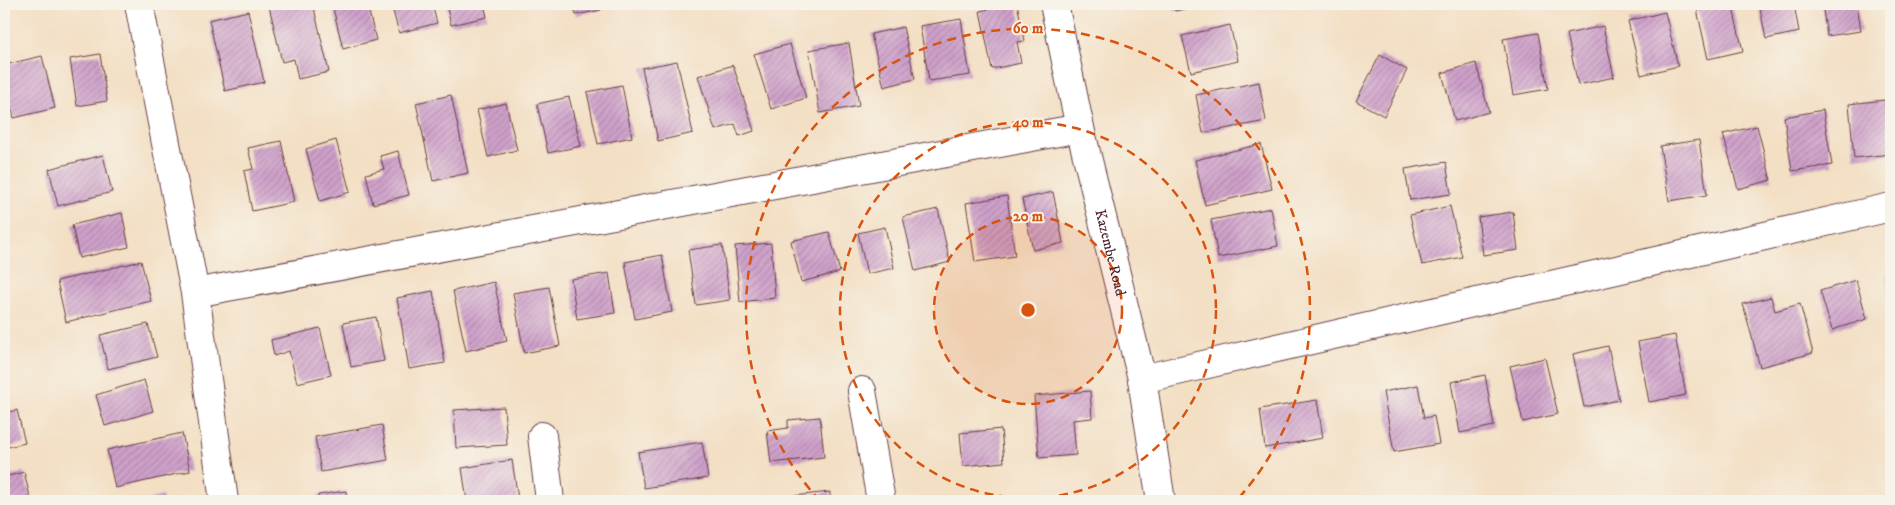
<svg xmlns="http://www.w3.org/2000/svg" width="1895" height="505" viewBox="0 0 1895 505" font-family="'IM FELL DW Pica',serif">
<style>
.building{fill:url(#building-hatch)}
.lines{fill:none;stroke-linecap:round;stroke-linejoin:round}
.street-casing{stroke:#633c42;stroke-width:30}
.secondary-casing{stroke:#633c42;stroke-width:30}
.street{stroke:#fff;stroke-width:28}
.secondary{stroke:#fff;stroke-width:28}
.ring{fill:none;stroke:#d8530f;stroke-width:2.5;stroke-dasharray:9 6}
.labels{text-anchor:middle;stroke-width:4;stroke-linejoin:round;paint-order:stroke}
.street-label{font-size:15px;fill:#4a1f2b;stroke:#f7f3e8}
.centre{fill:#d8530f;stroke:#f7f3e8;stroke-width:2.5}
.ring-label{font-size:15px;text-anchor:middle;font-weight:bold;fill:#d8530f;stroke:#f7f3e8;stroke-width:4;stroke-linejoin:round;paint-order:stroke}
</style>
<defs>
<pattern id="building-hatch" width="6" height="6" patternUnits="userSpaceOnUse" patternTransform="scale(1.25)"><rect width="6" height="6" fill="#cfa1cb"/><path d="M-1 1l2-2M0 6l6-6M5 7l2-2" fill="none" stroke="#aa83a5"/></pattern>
</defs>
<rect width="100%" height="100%" fill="#f7f3e8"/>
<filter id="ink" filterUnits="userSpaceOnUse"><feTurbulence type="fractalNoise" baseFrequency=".02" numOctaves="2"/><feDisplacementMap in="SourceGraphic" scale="10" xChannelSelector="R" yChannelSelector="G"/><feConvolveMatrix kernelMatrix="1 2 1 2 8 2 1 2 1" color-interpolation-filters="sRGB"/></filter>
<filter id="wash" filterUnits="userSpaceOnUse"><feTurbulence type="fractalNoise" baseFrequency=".0096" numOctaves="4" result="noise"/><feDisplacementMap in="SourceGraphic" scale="20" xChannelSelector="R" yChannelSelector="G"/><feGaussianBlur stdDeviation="1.12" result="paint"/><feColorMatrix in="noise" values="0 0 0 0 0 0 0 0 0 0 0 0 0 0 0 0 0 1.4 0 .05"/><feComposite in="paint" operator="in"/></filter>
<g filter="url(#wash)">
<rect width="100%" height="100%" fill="#f3dfc4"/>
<g id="blocks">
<path class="building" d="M278 4H313L329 72 298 79 294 59 282 62 269 6Z
M332 4H367L376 40 343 49Z
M391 4H432L437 23 399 33Z
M446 4H484L487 17 451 25Z
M573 4H600L601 10 576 15Z
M1012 4H1017L1025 41 1017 42 1021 63 992 69 980 11Z
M1173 4H1204V5L1175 11Z
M1732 4 1743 51 1708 59 1696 5Z
M1759 4H1794L1799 32 1766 39Z
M1822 4H1857L1861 31 1827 36Z
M248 11 264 82 225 91 209 20Z
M1665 12 1678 66 1641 75 1628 21Z
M961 19 970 75 929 81 920 26Z
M1230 25 1238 61 1191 72 1182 36Z
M1603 26 1614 77 1578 85 1567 34Z
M903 27 915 79 884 87 871 34Z
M1538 33 1548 89 1513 95 1503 39Z
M849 43 859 106 820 113 809 50Z
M790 44 806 98 771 109 754 54Z
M100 54 107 101 77 106 70 59Z
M1380 55 1407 70 1384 116 1356 101Z
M42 56 55 108 14 118 4 78V65Z
M677 61 693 133 658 141 642 68Z
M1476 63 1489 112 1455 121 1442 73Z
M733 65 754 131 739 136 735 124 715 130 698 76Z
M1259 82 1266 121 1203 133 1196 95Z
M622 85 632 137 598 144 587 92Z
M451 95 468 173 433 181 416 103Z
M569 97 581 146 548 153 537 104Z
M1885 100 1891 154 1854 158 1849 104Z
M506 103 517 150 488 157 477 110Z
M1823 110 1832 165 1792 171 1784 117Z
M1757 126 1771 180 1738 189 1723 134Z
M336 140 350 192 320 201 306 149Z
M1699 140 1707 195 1669 201 1660 146Z
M281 141 294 202 252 211 244 171 253 169 248 148Z
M1261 144 1272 189 1205 205 1195 160Z
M398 151 409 195 373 204 366 174 384 169 380 156Z
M103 155 112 192 58 206 49 169Z
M1446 162 1451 194 1410 200 1405 169Z
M1053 192 1063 243 1033 250 1022 199Z
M1007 196 1015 256 975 262 966 203Z
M1450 206 1462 257 1422 265 1410 215Z
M1271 208 1278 246 1218 258 1211 220Z
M938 209 950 262 915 271 903 217Z
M1513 212 1518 250 1483 255 1478 217Z
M122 213 129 247 79 258 72 225Z
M885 227 894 268 867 274 858 233Z
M829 232 840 272 801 282 791 241Z
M771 243 775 298 740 302 735 246Z
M722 245 730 300 696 305 688 250Z
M662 255 672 312 635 319 625 262Z
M141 261 151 301 66 322 57 281Z
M609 273 615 313 577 319 571 279Z
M1891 274V299H1890L1886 275Z
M1856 280 1867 319 1832 330 1820 291Z
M494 282 507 341 466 351 453 291Z
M549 287 560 346 524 353 513 293Z
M433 291 445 363 409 369 397 298Z
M1771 297 1775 311 1800 304 1813 353 1760 367 1743 304Z
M376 317 384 361 351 367 343 323Z
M148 324 157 357 108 369 100 335Z
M320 328 331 375 297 383 289 351 274 356 271 340Z
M1675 335 1686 395 1649 402 1638 342Z
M1608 346 1619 400 1584 407 1573 354Z
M1545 358 1558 414 1523 422 1510 366Z
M1485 375 1494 426 1460 433 1451 382Z
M144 380 153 411 105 426 96 395Z
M1418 385 1424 418 1434 416 1439 444 1394 452 1383 392Z
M1090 391 1092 418 1073 420 1076 455 1039 458 1034 396Z
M1317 400 1323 438 1265 448 1260 409Z
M504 407 507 445 456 448 454 410Z
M17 410 25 443 4 448V413Z
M820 417 824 457 771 463 767 431 788 428V420Z
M382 425 388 460 321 472 315 437Z
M1001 429 1004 462 963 466 960 433Z
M182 433 190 471 115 488 107 450Z
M702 442 708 478 644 488 638 452Z
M512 460 518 499 467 501 462 468Z
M24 472 31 501H4V477Z
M346 491 347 501H319L318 495Z
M830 492V501H775V498Z
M162 496 163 501H145Z"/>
</g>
</g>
<g filter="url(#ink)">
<use href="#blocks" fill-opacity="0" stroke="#633c42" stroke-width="1"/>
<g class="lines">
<defs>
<path id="street" d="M139 4 195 293 224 501
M195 293 1080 128
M1142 379 1891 207
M862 391 881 501
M542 436 550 501"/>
<g id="secondary">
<path id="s1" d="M1054 4 1080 128 1142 379 1161 501"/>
</g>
</defs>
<use href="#street" class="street-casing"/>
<use href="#secondary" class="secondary-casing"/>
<use href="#street" class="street"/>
<use href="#secondary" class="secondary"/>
</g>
</g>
<circle cx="1028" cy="310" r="94" fill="#d8530f" fill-opacity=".12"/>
<g class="ring">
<circle cx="1028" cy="310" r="94"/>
<circle cx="1028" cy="310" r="188"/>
<path d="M820 501A282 282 0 1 1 1236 501"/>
</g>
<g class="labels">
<g class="street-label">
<text dy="5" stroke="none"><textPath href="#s1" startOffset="255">Kazembe Road</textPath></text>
</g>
</g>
<circle cx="1028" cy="310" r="8" class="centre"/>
<g class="ring-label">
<text x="1028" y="33">60 m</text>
<text x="1028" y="127">40 m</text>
<text x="1028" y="221">20 m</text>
</g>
<rect width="1895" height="505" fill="none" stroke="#f7f3e8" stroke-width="20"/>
</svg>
